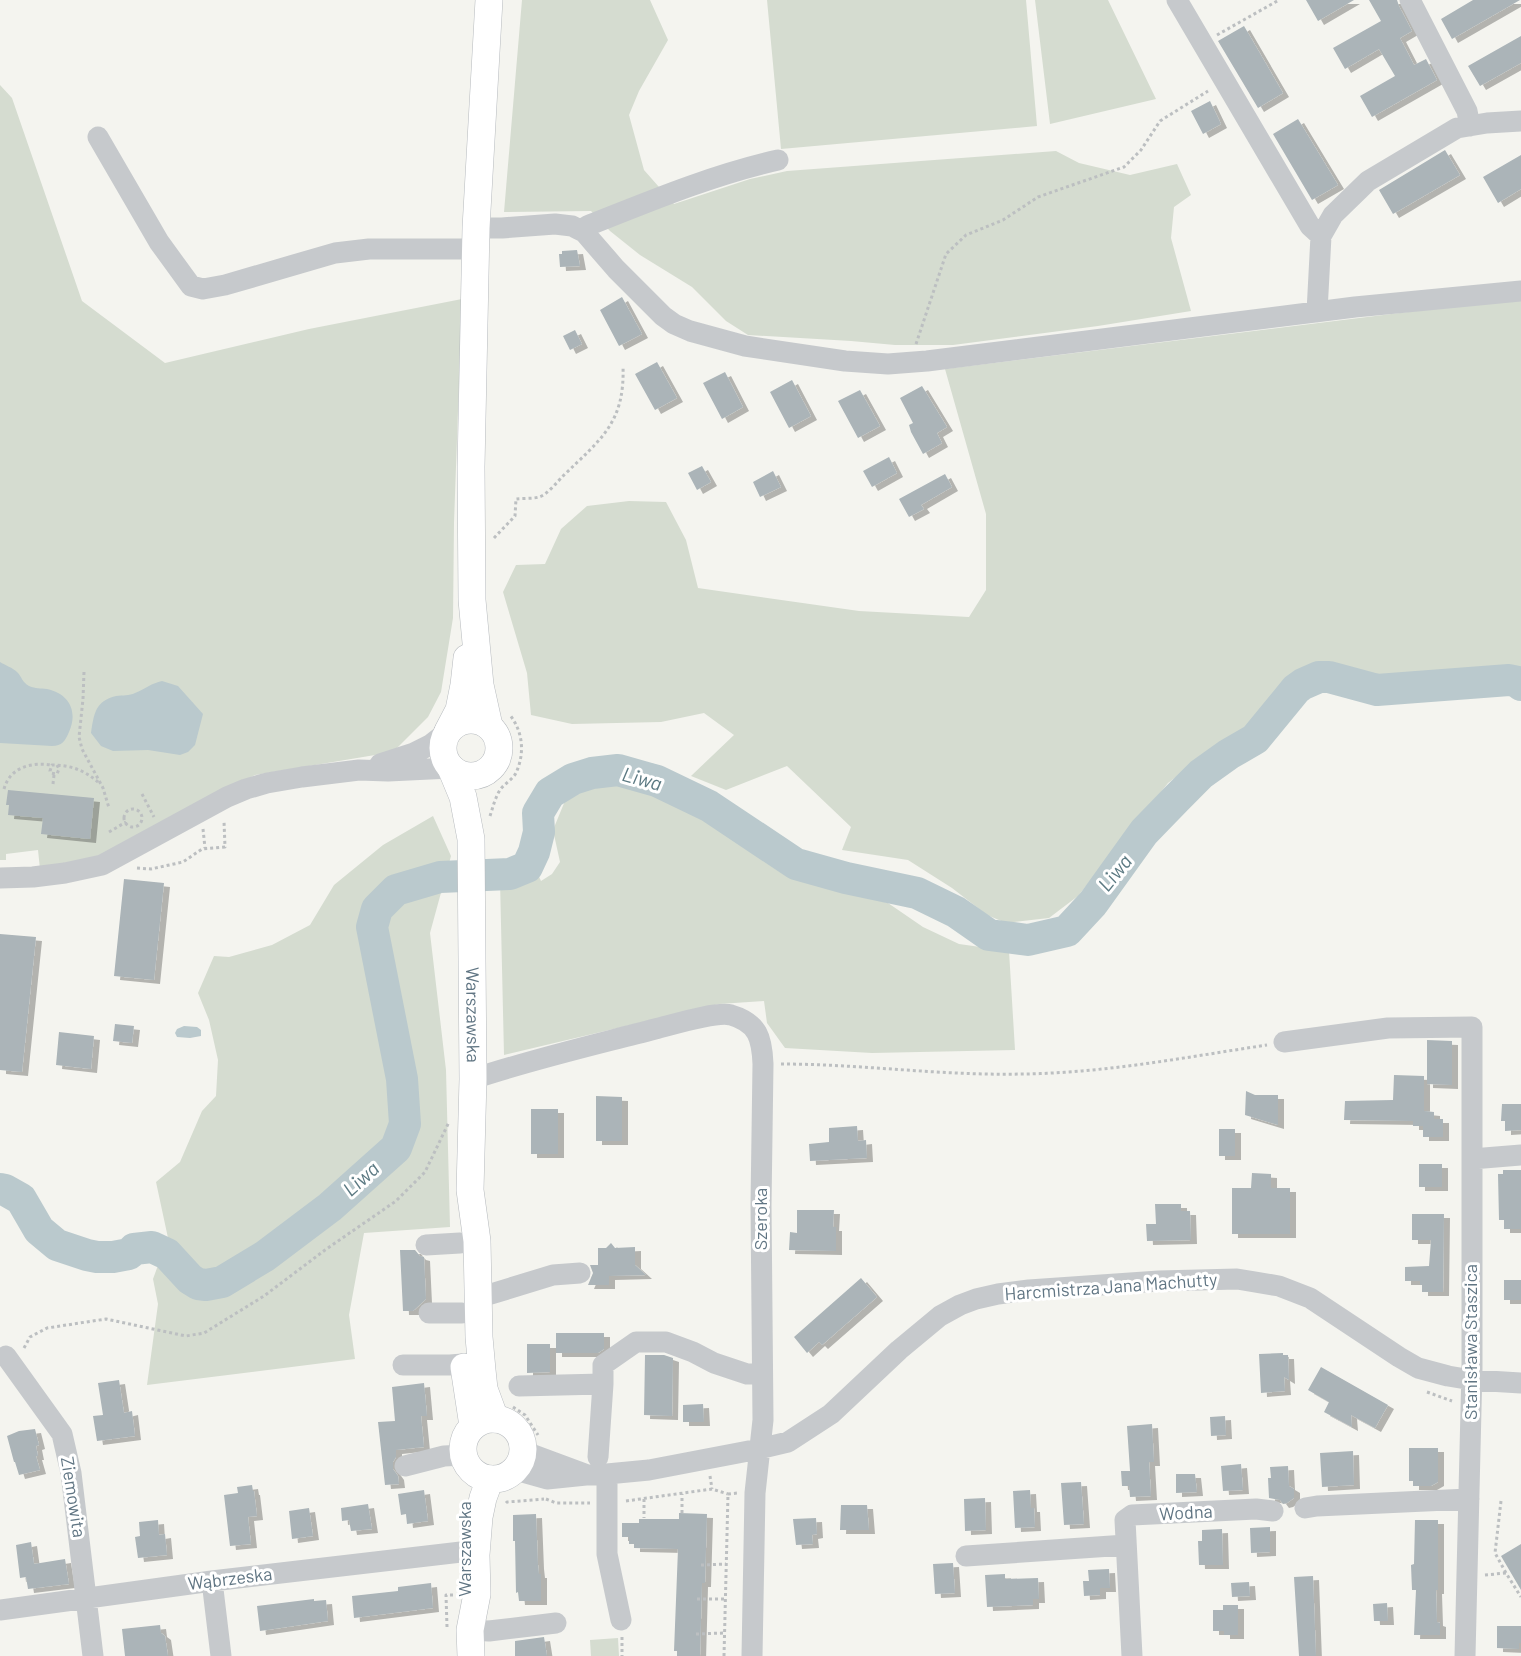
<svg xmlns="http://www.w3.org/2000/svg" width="1521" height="1656" viewBox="0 0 1521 1656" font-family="Barlow,sans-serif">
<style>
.green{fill:#d5dcd0}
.water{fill:#bac9cd}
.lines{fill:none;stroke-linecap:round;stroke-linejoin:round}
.river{stroke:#bac9cd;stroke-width:32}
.building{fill:#abb4b8;filter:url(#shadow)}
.major-casing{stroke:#b6babe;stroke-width:28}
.path{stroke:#bcbfc1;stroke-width:3;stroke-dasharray:3 3;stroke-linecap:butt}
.minor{stroke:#c6c9cc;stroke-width:21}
.major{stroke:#fff;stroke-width:27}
.labels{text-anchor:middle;stroke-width:6;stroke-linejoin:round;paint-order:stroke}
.street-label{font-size:18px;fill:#607583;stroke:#fff}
.water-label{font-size:20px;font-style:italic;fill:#5b7982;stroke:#fff}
</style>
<defs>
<filter id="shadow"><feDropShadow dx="6" dy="4" stdDeviation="0" flood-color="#0004"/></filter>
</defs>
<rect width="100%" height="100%" fill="#f4f4ef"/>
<path class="green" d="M522 0H650L668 40 639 91 629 115 644 170 674 204 750 179 787 171 1056 151 1079 163 1130 175 1177 164 1191 195 1174 207 1171 238 1191 311 1098 326 953 345H895L851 341 748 335 726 321 692 287 640 255 610 231 591 211 504 212Z
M767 0H1026L1037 126 781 149Z
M1035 0H1108L1156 99 1050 124Z
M0 85 12 98 82 301 165 363 309 329 462 299 454 523 453 618 441 692 428 717 393 752 255 775 105 855 40 869 38 850 6 854V860H0Z
M1521 298V677L1459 673 1389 677 1331 668 1278 693 1254 726 1221 743 1168 783 1078 896 1049 918 1006 923 987 915 952 888 908 860 842 850 851 827 787 766 726 790 691 776 734 735 704 713 661 722 572 724 531 715 527 673 503 592 516 565 545 564 561 529 587 506 629 501 666 502 686 540 698 588 859 611 969 617 986 590V514L945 369Z
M614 778 669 793 765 850 788 872 826 885 888 903 923 927 959 944 1009 951 1015 1050 872 1053 785 1048 767 1023 764 1001 719 1004 504 1055 500 880 527 876 536 870 541 881 552 874 560 862 553 830 567 796Z
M433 816 451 856 430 933 446 1070 450 1227 364 1233 349 1315 355 1359 147 1385 158 1304 153 1279 168 1238 156 1182 180 1162 202 1111 216 1096 218 1060 209 1020 198 993 214 956 229 957 272 945 310 925 334 885 383 845Z
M618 1638 619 1656H591L590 1640Z"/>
<path class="water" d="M0 662C5 665 13 668 17 672 22 677 22 682 29 686 36 689 40 688 47 689 70 694 78 712 69 732 65 741 62 746 52 746L0 743Z
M162 681 178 686 203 714 195 745 188 752 180 755 148 750 113 751 101 746 91 733C94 714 95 701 116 696 123 695 129 696 135 693 145 689 152 683 162 681Z
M184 1026 197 1027 201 1030V1036L190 1038 177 1037 175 1033 177 1029Z"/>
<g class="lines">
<path class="river" d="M0 1189 5 1190 21 1199 39 1230 57 1245 87 1255 97 1257H113L129 1254 134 1249 152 1247 167 1254 190 1279 198 1284 206 1285 222 1282 265 1256 330 1207 396 1148 405 1124 402 1079 372 927 377 909 396 890 440 877 510 874 527 867 534 852 539 832 538 813 550 793 573 779 592 773 618 770 657 781 709 806 796 864 846 878 917 893 956 912 989 935 1028 940 1067 931 1093 903 1144 832 1176 799 1201 774 1229 754 1255 739 1296 689 1303 684 1319 677H1329L1377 690 1509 680 1518 682 1521 685"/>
</g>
<path class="building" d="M1306 0H1354L1318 21Z
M1369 0H1397L1399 6 1412 31 1400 38 1414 65 1426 59 1437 80 1372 117 1360 96 1395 76 1379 49 1345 69 1333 48 1381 21Z
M1473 0H1520L1452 39 1441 19Z
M1244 26 1283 93 1258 108 1218 41Z
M1521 36V63L1480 86 1468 66Z
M1210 101 1221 124 1203 134 1191 111Z
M1298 119 1338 185 1312 200 1273 134Z
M1445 150 1460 175 1393 214 1379 190Z
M1521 155V189L1498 203 1483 177Z
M577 250 580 266 560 267 559 254H562V251Z
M622 297 642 334 619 346 600 310Z
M575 330 582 344 570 350 563 336Z
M657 362 677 398 655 410 635 374Z
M725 372 743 407 722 419 703 383Z
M792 380 811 416 789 428 770 392Z
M922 386 947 427 937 433 942 443 923 454 911 432 909 425 913 423 900 398Z
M860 390 880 426 858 438 838 401Z
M889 457 897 473 872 487 863 471Z
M702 466 711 482 697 490 688 473Z
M773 471 781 487 760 497 753 482Z
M945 474 952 487 921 505 924 509 909 517 899 499Z
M8 790 94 798 90 839 41 834 43 818 8 815 9 805H6Z
M124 879 164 883 154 980 114 976Z
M0 934 36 937 22 1072 0 1070Z
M115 1024 134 1026 132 1043 113 1041Z
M59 1032 94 1036 91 1069 56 1065Z
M1427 1040 1452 1041V1085L1427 1084Z
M1394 1075 1424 1076V1111L1434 1112V1119H1443V1137H1423V1126H1413V1121L1344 1120 1345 1101 1393 1100Z
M1246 1091 1255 1095H1278V1125L1245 1115Z
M596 1096 622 1097V1141H596Z
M1502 1104H1521V1130L1505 1131V1121H1501Z
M531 1109H558V1154H531Z
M857 1126 858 1141 866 1140 867 1158 810 1161 809 1144 829 1142V1128Z
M1219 1129H1235V1156H1219Z
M1419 1164H1442V1187H1419Z
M1503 1170H1521V1229H1504V1220H1499L1498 1174H1503Z
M1252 1173 1271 1174V1188H1290V1234H1232V1188H1251Z
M1155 1204H1181V1211H1190L1191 1240 1147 1241 1146 1224H1156Z
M797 1210H834L833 1227H836V1251L789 1250 790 1232 797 1233Z
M1412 1214H1444L1443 1292H1422V1285H1420V1281H1405V1267L1429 1266 1431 1240H1412Z
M611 1243 615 1248 635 1247V1265L646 1275 609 1276V1285H588L593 1273 590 1265H598V1248H606Z
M400 1250H415L420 1256 424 1257 426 1299 413 1311H403Z
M861 1278 877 1297 822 1345 819 1342 807 1353 794 1337Z
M1504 1280H1521V1300H1504Z
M556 1333H604V1349L598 1353H556Z
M527 1344H550V1372L527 1373Z
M1283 1353V1355H1288L1289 1380 1284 1377 1285 1391 1261 1393 1259 1354Z
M645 1355H664L673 1358 672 1416 644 1415Z
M1321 1367 1388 1405 1375 1428 1351 1415 1352 1427 1324 1412 1329 1402 1308 1390Z
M119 1380 124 1413 132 1411 135 1436 97 1441 93 1416 103 1415 98 1383Z
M424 1383 427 1416H421L424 1447 396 1450V1457L393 1462V1469L398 1476 399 1484 385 1485 378 1422 395 1421 392 1387Z
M703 1404 704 1422H683V1405Z
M1225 1416 1226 1435 1211 1436 1210 1417Z
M1152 1424 1154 1462H1149L1151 1496 1130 1497 1129 1486H1122L1121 1471H1130L1127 1426Z
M35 1429 39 1445 36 1446 38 1456H36L40 1470 19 1475 15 1462H14L7 1436 19 1431Z
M1409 1448H1438V1482L1431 1486H1413V1481H1409Z
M1353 1451 1354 1485 1322 1487 1320 1453Z
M1241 1464 1243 1490 1223 1491 1221 1466Z
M1288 1466 1289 1486 1294 1489V1498L1287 1503 1283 1504 1280 1500 1269 1498 1268 1478H1271L1270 1467Z
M1176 1474H1195L1197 1492 1176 1493Z
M1081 1482 1084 1524 1064 1525 1061 1483Z
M252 1485 253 1491H254L257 1516 248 1517 251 1544 230 1546 224 1495 238 1493 237 1487Z
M424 1490 428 1521 407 1524 406 1514 401 1515 398 1494Z
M1030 1490 1031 1508H1034L1035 1527 1015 1528 1013 1491Z
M985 1498 986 1530 965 1531 964 1499Z
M368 1504 372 1529 351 1531 349 1520 342 1521 341 1508Z
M841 1505H867L869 1530H840Z
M309 1508 313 1536 292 1539 289 1511Z
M679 1513 707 1514 705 1583H702L700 1656H677V1651H674L678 1549 634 1548V1544H629V1537H622V1523H639V1519H679Z
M536 1514 538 1565 539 1574H541V1601H519L518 1592 516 1593 515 1541H513V1515Z
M816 1518 817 1534 812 1535 813 1544 796 1545 793 1519Z
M158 1520 159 1535 165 1534 167 1555 138 1558 135 1537 140 1536 139 1522Z
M1415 1520H1438V1590H1436L1437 1622 1440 1623V1635H1414L1416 1590H1412L1411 1565 1414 1564Z
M1270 1527V1552L1251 1553 1250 1528Z
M1222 1529 1223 1565H1199L1198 1541H1202V1530Z
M31 1542 34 1564 65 1559 69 1584 28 1589 26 1577 20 1578 16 1545Z
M1521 1544V1590L1501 1556Z
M953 1563 955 1593 935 1594 933 1564Z
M1109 1569 1110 1588H1100V1595L1084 1596 1083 1581H1089L1088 1570Z
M1005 1574V1579L1038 1578 1039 1599H1033V1605L987 1607 985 1575Z
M1313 1576 1316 1656H1299L1294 1577Z
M1249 1582 1250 1596 1232 1597 1231 1583Z
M431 1583 433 1608 354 1618 352 1596 398 1591V1587Z
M314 1599V1601L326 1600 328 1621 260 1631 257 1606Z
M1387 1603 1388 1621H1374L1373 1604Z
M1223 1605H1238V1635H1224V1631H1213V1610H1223Z
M160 1625 161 1633 165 1636 168 1656H125L122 1629Z
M1497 1626H1521V1643H1519V1649L1497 1648Z
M544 1637 547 1656H515V1641Z"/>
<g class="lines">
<defs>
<g id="major">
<path d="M489 0 476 228 471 467 472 600 480 685 489 726"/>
<circle cx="471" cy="748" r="28"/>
<path d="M448 731 459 710 464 685 467 658"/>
<path id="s1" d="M451 768 463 797 471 839 473 1079 470 1190 477 1241 479 1337 482 1370 484 1389 495 1419"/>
<path d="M464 1367 473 1426"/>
<circle cx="493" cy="1449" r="30"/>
<path d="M471 1656 470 1630 477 1594 476 1555 479 1517 483 1498 490 1479"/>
</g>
</defs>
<use href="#major" class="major-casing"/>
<path class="path" d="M1217 35 1279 0
M916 344 946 254 966 235 1003 220 1038 197 1124 167 1141 150 1160 121 1208 91
M494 538 515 516 516 499C523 498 532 499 539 497 547 495 557 482 563 476 601 439 625 423 623 366
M84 672 83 699 79 737 82 749 103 788 109 808
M57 765 59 769 57 774 51 773 50 771 52 765C70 765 84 770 98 782
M53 784 54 775
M4 789C10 767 31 762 52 765
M142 794 154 817
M124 818a9 9 0 1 1 18 0a9 9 0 1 1-18 0Z
M490 816C493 807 495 798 500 790 504 784 513 779 516 773 525 753 523 732 510 715
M203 829 205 848
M109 832 126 822
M137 868 151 869 183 862 202 849 225 847 224 821
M781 1064C862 1064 942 1076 1023 1074 1105 1073 1187 1057 1267 1045
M24 1348 30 1337 47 1328 106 1319 186 1336 204 1333 264 1296 325 1250 396 1201 425 1172 449 1122
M1427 1392 1452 1401
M513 1407 525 1415 538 1435
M710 1476 712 1489
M546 1499 556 1503H590
M644 1499V1518
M626 1501 712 1489 728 1494
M1501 1501 1495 1553 1506 1573
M506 1503 507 1502 544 1499
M682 1513V1494
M701 1565 726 1564
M1485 1575 1506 1573 1521 1597
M697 1599H725
M447 1627 446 1595H455
M696 1634 724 1633
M622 1637V1656
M724 1656 728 1494 738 1493"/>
<path class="minor" d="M1177 0 1310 226 1321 236
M1410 0 1467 111 1470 126
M98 137 159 242 191 286 203 289 225 285 335 253 369 249H476
M476 228H502L555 224 572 226 584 232 616 269 663 316 674 324 690 331 745 346 845 361 888 364 927 361 1355 307 1521 291
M584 232 587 226C650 201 712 175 778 160
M1317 312 1321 236 1333 215 1368 181 1457 128 1487 123 1521 121
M380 764 414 753 430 745 448 731
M0 878 33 877 65 873 102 865 227 797 246 789 267 783 302 777 359 770 388 771 451 768
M1284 1042 1388 1028 1472 1027V1368L1465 1656
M473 1079C533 1059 594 1045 655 1029 672 1025 716 1011 731 1015 758 1023 762 1038 763 1064L761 1205 763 1420 755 1493 752 1656
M1472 1159 1521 1155
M426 1245 460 1243
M478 1295 491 1294 553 1275 580 1273
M429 1313H462
M6 1356 62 1434 71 1473 93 1656
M403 1365H450L463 1364
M519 1386 603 1384V1365L636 1342H666L693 1352 714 1363 747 1374H762
M523 1451 585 1474
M598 1457 603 1384
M405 1466 444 1456 463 1455
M515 1470 547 1479 586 1475 607 1474 649 1470 759 1449 788 1442 831 1414 899 1350 940 1316 960 1305 976 1299 998 1294 1029 1290 1159 1281 1237 1279 1279 1286 1310 1298 1399 1357 1418 1368 1448 1376 1472 1380 1521 1383
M607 1474V1554L621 1620
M1305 1508 1317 1506 1469 1499
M966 1556 1126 1545
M212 1581 221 1656
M0 1610 212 1581 461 1552
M470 1630 489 1631 556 1623
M1132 1656 1125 1520 1132 1515 1256 1509 1273 1511"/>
<use href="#major" class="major"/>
</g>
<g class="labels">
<g class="street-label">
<text dy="6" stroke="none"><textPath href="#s1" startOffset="250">Warszawska</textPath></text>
<text transform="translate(761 1219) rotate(-90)" y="6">Szeroka</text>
<text transform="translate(1111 1287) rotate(-4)" y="6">Harcmistrza Jana Machutty</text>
<text transform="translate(1471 1342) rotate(-90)" y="6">Stanisława Staszica</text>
<text transform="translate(73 1497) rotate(81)" y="6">Ziemowita</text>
<text transform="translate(1186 1513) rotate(-3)" y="6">Wodna</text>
<text transform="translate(465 1549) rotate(-90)" y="6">Warszawska</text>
<text transform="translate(230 1579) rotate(-7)" y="6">Wąbrzeska</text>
</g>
<g class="water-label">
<text transform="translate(642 779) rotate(16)" y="7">Liwa</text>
<text transform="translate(1115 873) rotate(-51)" y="7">Liwa</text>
<text transform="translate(361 1179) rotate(-42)" y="7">Liwa</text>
</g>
</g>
</svg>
